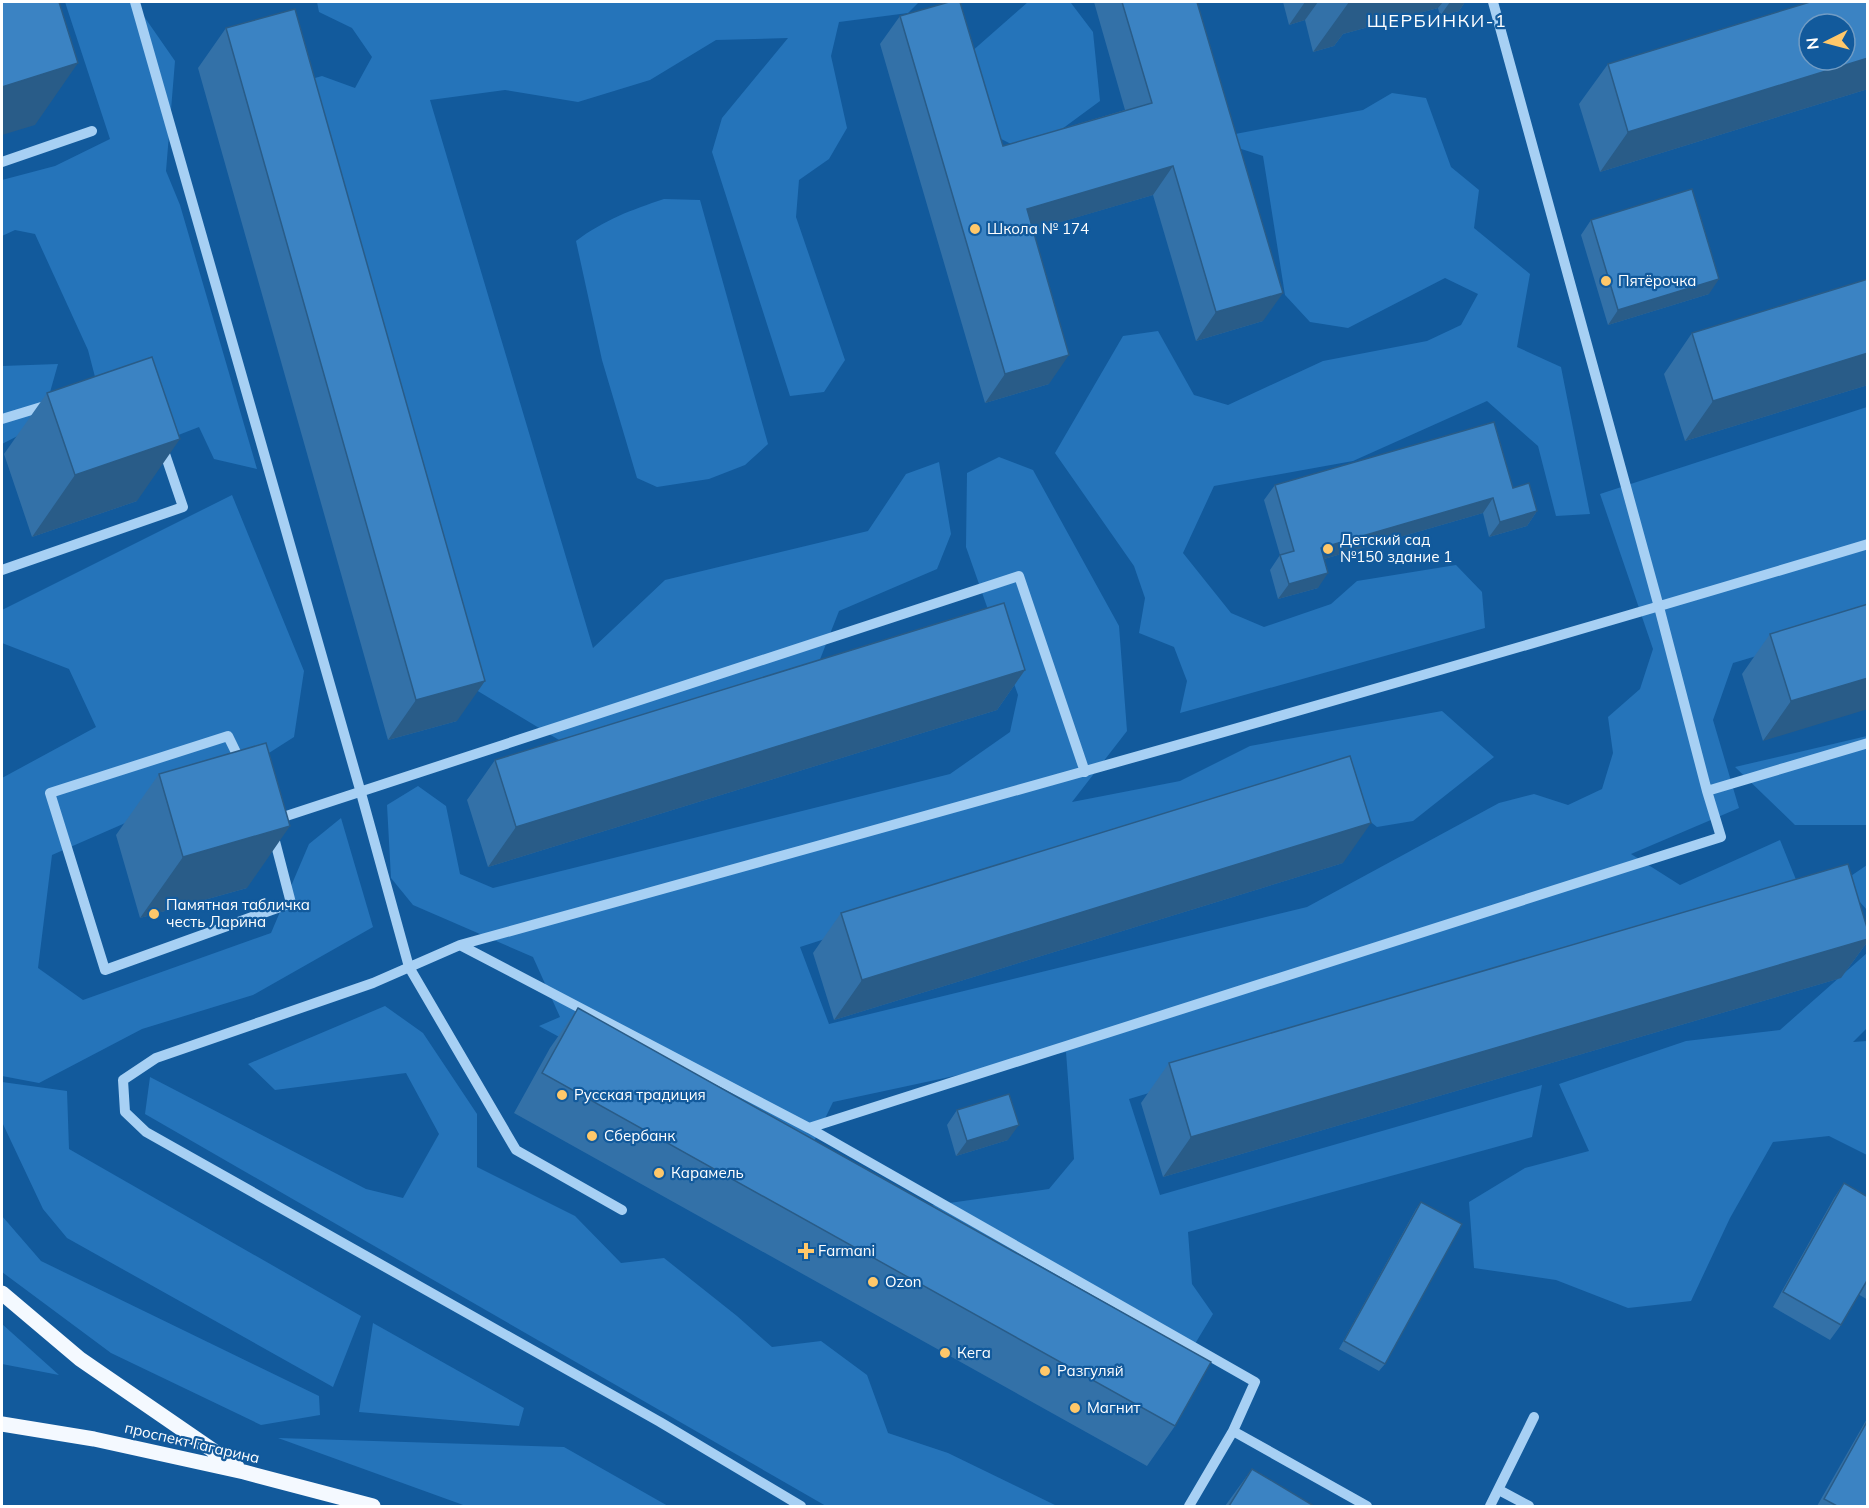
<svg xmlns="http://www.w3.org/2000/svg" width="1869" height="1508" viewBox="0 0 1869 1508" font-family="Mulish,sans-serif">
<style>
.green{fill:#2574ba}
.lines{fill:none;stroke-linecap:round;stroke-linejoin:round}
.minor{stroke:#a7d0f4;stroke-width:10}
.major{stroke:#f4f9ff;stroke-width:15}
.wall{fill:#3371a8}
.shaded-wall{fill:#295c88}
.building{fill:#3b83c3;stroke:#295c88;stroke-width:1.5;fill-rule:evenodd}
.poi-dot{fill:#ffc86a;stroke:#125a9c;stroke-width:2}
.labels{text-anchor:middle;stroke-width:4.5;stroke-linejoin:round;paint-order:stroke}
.poi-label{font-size:15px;fill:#fff;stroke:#125a9c;text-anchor:start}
.street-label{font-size:15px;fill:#fff;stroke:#125a9c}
.quarter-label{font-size:18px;letter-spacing:1.5px;fill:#fff;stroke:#125a9c}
</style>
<rect width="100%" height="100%" fill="#125a9c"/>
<path class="green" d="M65 2H134L175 61 166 171 180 205 257 469 214 459 199 427 145 448 100 396 88 350 35 234 15 230 2 236V180L55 166 110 139Z
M317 2H919L908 13 839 22 831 56 847 128 829 159 799 180 796 217 845 360 824 392 790 396 712 152 722 118 788 38 716 40 650 80 578 102 505 90 430 100 593 648 665 580 868 531 906 474 939 462 951 534 937 569 839 611 819 662 574 749 453 676 290 85 322 76 355 88 372 57 352 28 319 12Z
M1028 2 1071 3 1093 32 1100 101 1047 140 1011 144 980 128 962 60Z
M1392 93 1426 98 1451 167 1479 190 1474 228 1530 274 1517 347 1561 367 1590 514 1556 516 1538 446 1487 401 1353 461 1214 486 1183 553 1231 613 1264 627 1331 604 1357 581 1456 565 1482 592 1485 628 1180 713 1187 681 1174 647 1139 633 1145 598 1134 566 1055 453 1123 336 1158 331 1194 395 1228 405 1323 361 1427 341 1461 325 1478 294 1445 278 1348 328 1310 322 1285 295 1263 156 1229 145 1230 135 1363 110Z
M664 199 700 200 768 444 745 465 709 479 657 487 637 478 602 360 576 241C604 220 631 210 664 199Z
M58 364 41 424 2 444V366Z
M1867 407V623L1733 663 1713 720 1739 808 1631 854 1680 885 1780 840 1803 897 1129 1099 1160 1195 1542 1085 1532 1137 1188 1232 1192 1284 1213 1314 1175 1377 928 1206 1049 1189 1074 1159 1066 1052 833 1102 801 1168 539 1026 560 1017 533 957 413 905 391 878 387 805 418 786 446 806 460 874 493 888 950 774 1010 732 1018 695 966 547 967 473 999 457 1033 470 1119 626 1127 731 1072 802 1180 781 1250 746 1442 711 1494 757 1413 821 1377 827 1318 780 800 947 829 1024 1307 907 1499 803 1534 794 1568 805 1602 789 1613 753 1608 717 1640 689 1653 649 1600 494Z
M232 495 304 671 294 737 233 776 52 855 38 968 83 1000 271 933 309 844 341 818 373 927 253 995 142 1029 39 1083 2 1076V778L96 727 69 669 2 643V610Z
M1867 736V825H1795L1735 767Z
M1867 865V910L1842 882Z
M1867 953V1028L1853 1042 1867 1041V1155L1829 1136 1773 1142 1730 1218 1691 1301 1628 1308 1556 1280 1474 1268 1469 1202 1525 1168 1589 1151 1559 1084 1686 1041 1780 1030Z
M385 1006 423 1033 477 1114V1167L575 1216 621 1263 664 1258 737 1316 772 1347 821 1341 867 1375 888 1433 948 1453 1057 1506H826L145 1114 150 1077 366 1189 403 1198 439 1134 406 1073 275 1090 248 1064Z
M2 1082 67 1091 69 1149 361 1316 333 1387 67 1238 43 1209 2 1122Z
M2 1216 41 1261 319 1396 320 1415 261 1425 111 1353 2 1272Z
M373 1323 524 1408 519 1426 359 1412Z
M2 1324 59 1375 2 1364Z
M278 1438 564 1447 668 1506H466Z"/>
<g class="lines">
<path class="minor" d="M135 2 361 793 409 967 516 1150 622 1210
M1493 2 1659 607 1707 791 1868 743
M2 162 92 131
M2 419 48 405
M2 570 183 507 162 445
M228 736 270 822 291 903 105 970 50 793Z
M274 820 1019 576 1085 772
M460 945 809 1128 1255 1382 1233 1431 1367 1506
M809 1128 1721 837 1707 791
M1499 1490 1529 1506
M801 1506 660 1422 146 1132 125 1112 123 1080 156 1058 373 983 460 945C930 815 1400 685 1868 544
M1189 1506 1233 1431
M1490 1506 1534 1417"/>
<path class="major" d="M2 1293 80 1359 237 1467
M2 1424 94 1439 244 1472 373 1506"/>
</g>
<path class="wall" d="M1094 2H1197L1263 321 1196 341 1153 195 1033 230 1049 384 985 403 880 44 900 16 1003 146 1125 110Z
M1283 2H1465L1459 11 1440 16 1438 8 1343 34 1334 46 1313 52 1305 20 1289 25Z
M1868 2V89L1600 172 1579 104 1608 64Z
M226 28 457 721 388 740 198 68Z
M1591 220 1709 294 1608 325 1581 235Z
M1868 279V385L1685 441 1664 374 1692 333Z
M47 393 137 501 32 537 4 454Z
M1275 485 1513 488 1537 511 1527 526 1489 537 1483 513 1324 559 1318 588 1278 599 1270 570 1280 555 1264 500Z
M1868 604 1763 741 1742 674 1770 634Z
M1025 670 997 710 488 867 467 800 495 760Z
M159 774 247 888 140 918 116 835Z
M1343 863 834 1020 813 953 841 913Z
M1868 931V941L1841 978 1163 1177 1141 1103 1169 1063Z
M578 1008 1175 1426 1147 1466 514 1113 550 1048Z
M957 1110 1008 1140 956 1156 947 1125Z
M1844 1183 1868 1197V1300L1858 1294 1841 1325 1830 1340 1773 1307 1834 1198Z
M1421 1202 1385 1364 1379 1371 1339 1349 1416 1209Z
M1868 1417V1506H1817Z
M1252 1469 1314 1506H1225Z"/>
<path class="shaded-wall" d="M1305 2H1318L1305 20 1289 25Z
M1349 2H1443L1438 8 1343 34 1334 46 1313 52Z
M1450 2H1465L1459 11 1440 16Z
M1868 58V89L1600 172 1628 132Z
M78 63 35 125 2 135V87Z
M1173 166 1153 195 1007 238 1027 209Z
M1719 279 1709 294 1608 325 1618 310Z
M1283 293 1263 321 1196 341 1216 312Z
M1868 353V385L1685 441 1713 401Z
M1069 355 1049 384 985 403 1005 374Z
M180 439 137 501 32 537 75 475Z
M1493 498 1483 513 1310 563 1321 548Z
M1537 511 1527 526 1489 537 1500 522Z
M1328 573 1318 588 1278 599 1289 584Z
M1025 670 997 710 488 867 516 827Z
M1868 678V709L1763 741 1791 701Z
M485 681 457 721 388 740 416 700Z
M1371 823 1343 863 834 1020 862 980Z
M290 826 247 888 140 918 183 857Z
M1868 939V941L1841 978 1163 1177 1191 1137Z
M1019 1125 1008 1140 956 1156 967 1141Z"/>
<path class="building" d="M2 2H59L78 63 2 87Z
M949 2H960L1003 146 1152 103 1122 2H1197L1283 293 1216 312 1173 166 1027 209 1069 355 1005 374 900 16Z
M1810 2H1868V58L1628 132 1608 64ZM1809 24H1845V60H1809Z
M295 9 485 681 416 700 226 28Z
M1692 189 1719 279 1618 310 1591 220Z
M1868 279V353L1713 401 1692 333Z
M152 357 180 439 75 475 47 393Z
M1494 422 1513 488 1529 483 1537 511 1500 522 1493 498 1321 548 1328 573 1289 584 1280 555 1294 551 1275 485Z
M1004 603 1025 670 516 827 495 760Z
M1868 604V678L1791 701 1770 634Z
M266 743 290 826 183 857 159 774Z
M1350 756 1371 823 862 980 841 913Z
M1848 864 1868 931V939L1191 1137 1169 1063Z
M578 1008 1211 1362 1175 1426 542 1073Z
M1009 1094 1019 1125 967 1141 957 1110Z
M1844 1183 1868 1197V1279L1841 1325 1783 1292Z
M1421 1202 1462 1224 1385 1364 1344 1341Z
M1868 1420V1506H1837L1824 1499Z
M1252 1469 1314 1506H1229Z"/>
<g class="poi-dot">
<circle cx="975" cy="229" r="6"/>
<circle cx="1606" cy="281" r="6"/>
<circle cx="1328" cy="549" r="6"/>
<circle cx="154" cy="914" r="6"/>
<circle cx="562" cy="1095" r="6"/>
<circle cx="592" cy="1136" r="6"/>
<circle cx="659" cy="1173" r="6"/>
<path d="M803 1242h6v6h6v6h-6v6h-6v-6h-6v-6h6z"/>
<circle cx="873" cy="1282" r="6"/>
<circle cx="945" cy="1353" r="6"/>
<circle cx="1045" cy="1371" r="6"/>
<circle cx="1075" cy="1408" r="6"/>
</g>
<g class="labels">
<g class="poi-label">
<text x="987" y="234">Школа № 174</text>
<text x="1618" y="286">Пятёрочка</text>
<text x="1340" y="545">Детский сад<tspan x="1340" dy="17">№150 здание 1</tspan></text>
<text x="166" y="910">Памятная табличка<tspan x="166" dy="17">честь Ларина</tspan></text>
<text x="574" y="1100">Русская традиция</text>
<text x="604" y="1141">Сбербанк</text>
<text x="671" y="1178">Карамель</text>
<text x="818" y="1256">Farmani</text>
<text x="885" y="1287">Ozon</text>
<text x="957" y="1358">Кега</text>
<text x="1057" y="1376">Разгуляй</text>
<text x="1087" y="1413">Магнит</text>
</g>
<g class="street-label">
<text transform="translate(192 1443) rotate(13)" y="5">проспект Гагарина</text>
</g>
<g class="quarter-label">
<text x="1437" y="27">ЩЕРБИНКИ-1</text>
</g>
</g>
<rect width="1869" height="1508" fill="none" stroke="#ffffff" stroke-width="6"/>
<g transform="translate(1827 42) rotate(264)"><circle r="28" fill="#125a9c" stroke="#719cc4" stroke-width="1.5"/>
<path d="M0-4.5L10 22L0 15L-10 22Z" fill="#ffc86a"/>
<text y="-9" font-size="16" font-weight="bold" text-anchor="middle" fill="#ffffff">N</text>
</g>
</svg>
